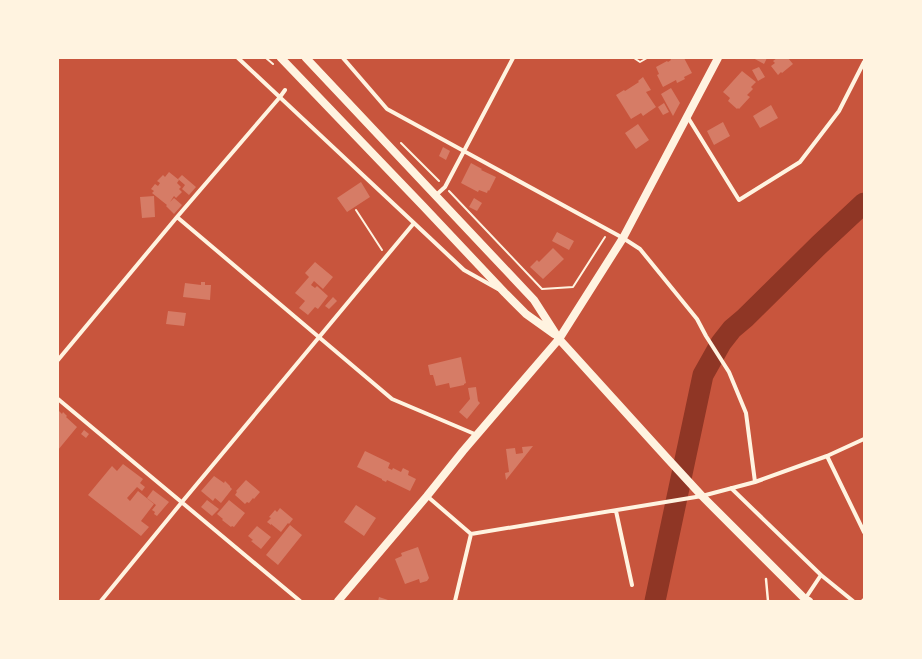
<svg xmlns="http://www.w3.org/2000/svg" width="922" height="659" viewBox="0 0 922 659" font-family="Helvetica,sans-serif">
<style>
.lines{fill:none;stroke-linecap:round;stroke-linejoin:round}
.river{stroke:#8f3625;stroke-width:21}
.building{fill:#d67c66}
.path{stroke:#fff3e0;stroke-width:2}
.service{stroke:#fff3e0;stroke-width:2.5}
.minor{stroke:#fff3e0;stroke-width:4}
.primary{stroke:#fff3e0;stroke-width:8}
.trunk{stroke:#fff3e0;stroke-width:8}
</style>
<rect width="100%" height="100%" fill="#c8553d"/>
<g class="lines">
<path class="river" d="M655 601 703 375 721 343 732 329 745 318 819 245 864 203"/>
</g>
<path class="building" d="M670 58H684L692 73 684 77 685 79 677 83 676 80 663 87 657 75 659 74 656 67 667 61 668 62 671 60Z
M753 58H767L764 64Z
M777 58H788L793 64 782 73 781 72 778 75 771 66 775 63 773 61Z
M759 67 765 77 758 81 752 70Z
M742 71 756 82 751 87 753 89 747 95 750 97 739 109 738 108 737 109 728 101 730 98 723 92Z
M643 77 651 90 646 92 656 107 643 116 641 113 631 119 616 95 624 90 625 91 639 82 638 81Z
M671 88 680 103 673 116 661 94Z
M664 103 669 112 663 115 658 107Z
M771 105 778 118 760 128 753 116Z
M723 122 730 136 714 145 707 131Z
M638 124 649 140 636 149 625 133Z
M443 147 450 151 446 160 439 156Z
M471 163 482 169 481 170 496 177 489 191 488 190 487 193 479 190 478 192 461 183Z
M169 172 179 180 177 183 181 187 179 189 182 192 176 198 174 196 170 202 174 198 182 205 174 214 166 206 167 205 152 193 154 191 151 189 155 184 158 186 160 183 157 181 163 175 165 177Z
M182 175 196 187 189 195 182 189 185 185 178 179Z
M361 182 370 197 347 212 337 198Z
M154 196 155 217 142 218 140 197Z
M474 198 482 203 477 211 469 207Z
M557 232 574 241 569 250 552 241Z
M553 248 564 259 543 279 530 267 537 260 539 262Z
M315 262 333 277 323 289 314 281 311 285 315 288 317 286 328 296 318 309 315 307 308 315 299 308 305 301 295 293 309 277 305 273Z
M201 282H205V285H211L210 300 183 297 185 283 201 285Z
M333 297 337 301 329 309 325 306Z
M168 311 186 313 184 326 166 324Z
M461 357 466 383 464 384V385L450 388 449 383 436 386 433 375H430L428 365Z
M476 387 478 401 480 403 467 419 459 412 470 399 468 388Z
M58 410 62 414 63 412 67 416 66 417 77 427 58 450Z
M84 430 89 434 86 438 81 434Z
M533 446 506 480 505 473 509 472 506 449 515 448 516 454 523 453 522 447Z
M365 451 390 463 388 468 392 470 393 468 401 472 403 468 409 471 408 475 416 479 410 491 387 480 386 482 382 480V479L357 467Z
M123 464 143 479 140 483 145 487 142 491 137 487 127 498 130 501 138 491 154 504 141 521 149 527 141 536 88 495 112 466 117 471Z
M214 476 224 483 225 481 230 486V487L232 489 221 503 215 498 213 501 201 491Z
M246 480 260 492 254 499 253 498 249 503 247 502 245 504 235 495 237 492 236 491 245 481Z
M153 490 169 502 157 516 154 514 155 512 152 510 156 505 147 498Z
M207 500 219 509 212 516 201 507Z
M229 500 245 513 234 527 232 526 231 527 222 520 223 519 217 514Z
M356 505 376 518 364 536 344 522Z
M280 508 293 519 289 524 288 523 281 532 271 524V525L267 522 271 518 269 517 275 510 277 512Z
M290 525 302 535 278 565 266 555Z
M257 526 271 537 261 549 251 541 253 540 248 536Z
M418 547 429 578 427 581 420 583 419 579 405 584 395 559 402 556 401 553Z
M379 597 391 601H378Z"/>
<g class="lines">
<path class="path" d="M266 58 273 64
M634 58 640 62 647 58
M401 143 439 181
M449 191 542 289 573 287 605 237
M356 210 382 250"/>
<path class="service" d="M766 579 768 601"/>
<path class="minor" d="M238 58 414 223
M343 58 387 109 623 238 640 249 697 319 706 336 729 372 746 413 755 482
M687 116 739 200 800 162 839 111 864 62
M435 196 445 187 513 58
M177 217 392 399 477 435
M58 360 177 217 280 97 285 90
M58 399 300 601
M827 456 864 532
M731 488 821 575 805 599
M427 496 471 534
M616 511 632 585
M471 534 702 496 755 482 827 456 864 439
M821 575 853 601
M101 601 182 502 414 223 464 270 498 289
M455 601 471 534
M863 601 864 600"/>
<path class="primary" d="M281 58 423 206 505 293 526 314 554 334
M306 58 534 300 559 339 667 458 702 496 805 599 809 601"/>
<path class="trunk" d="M338 601 427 496 463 451 559 339 623 238 718 58"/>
</g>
<rect width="922" height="659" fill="none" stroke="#fff3e0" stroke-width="118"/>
</svg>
